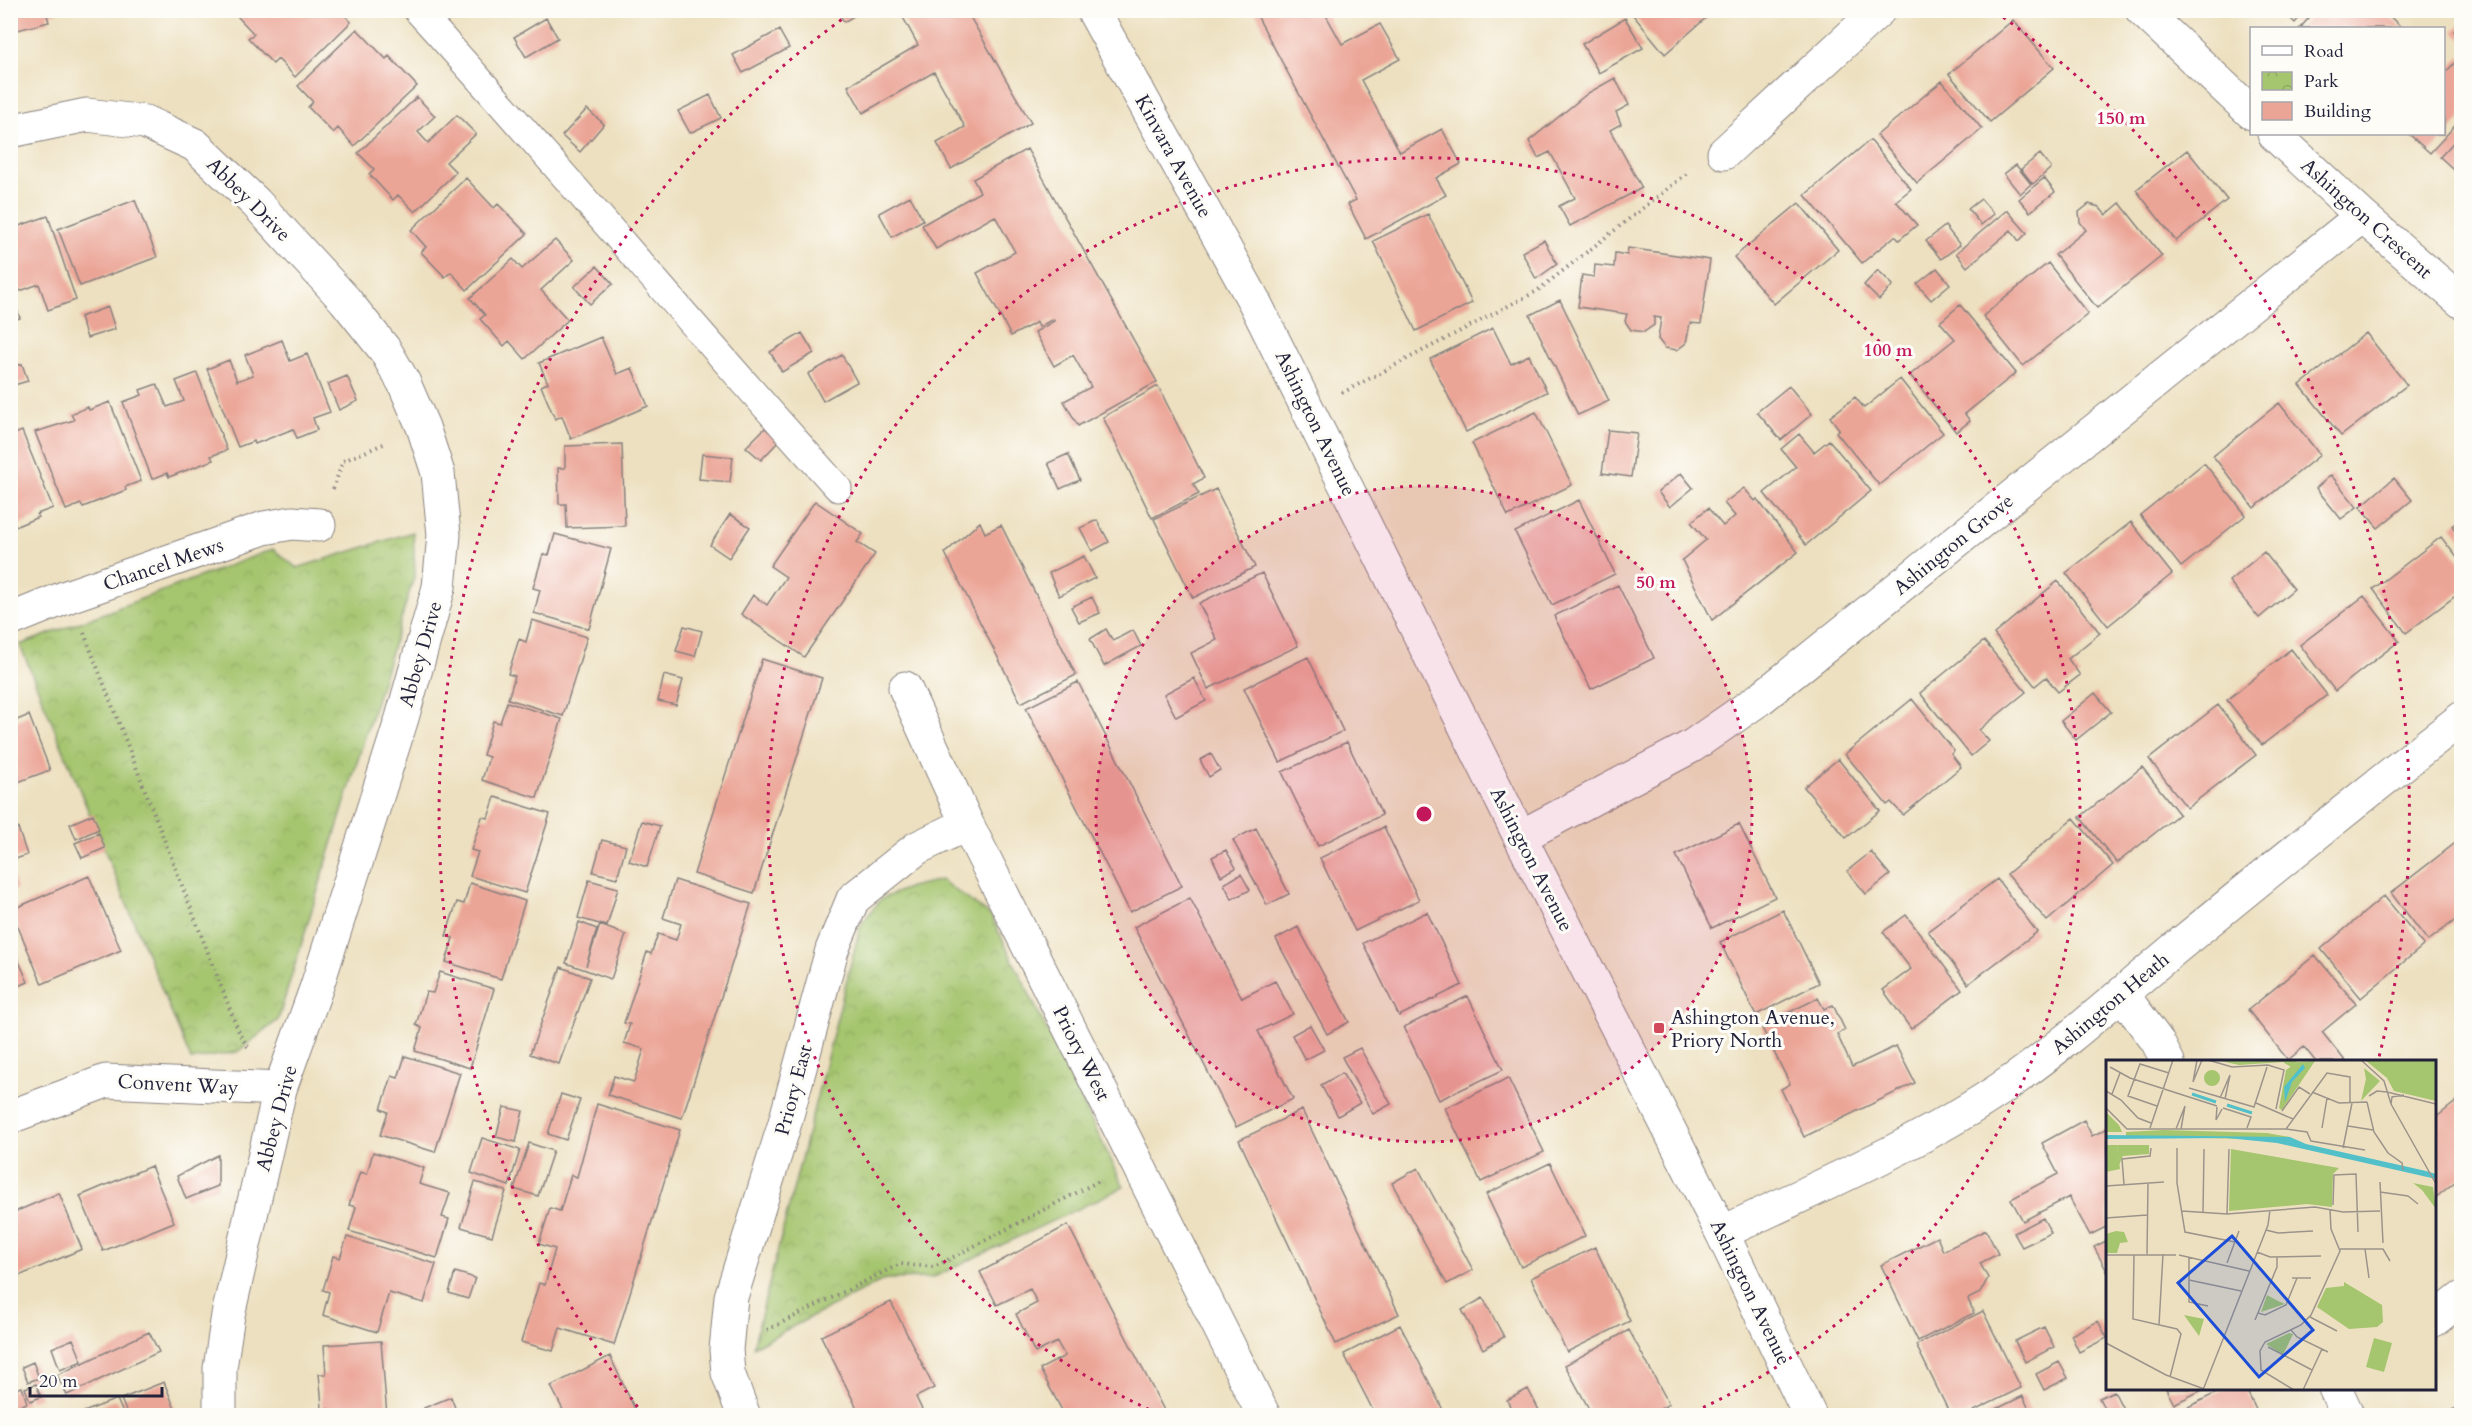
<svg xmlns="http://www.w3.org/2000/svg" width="2472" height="1426" viewBox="0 0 2472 1426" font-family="Cardo,serif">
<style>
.park{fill:url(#park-crowns);stroke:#647454;stroke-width:1.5}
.building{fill:#eba597}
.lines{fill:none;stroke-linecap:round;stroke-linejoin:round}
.lane-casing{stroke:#88817e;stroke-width:29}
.street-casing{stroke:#88817e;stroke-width:35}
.path{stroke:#88817e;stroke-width:4;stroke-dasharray:1.5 4.5;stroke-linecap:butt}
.lane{stroke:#fff;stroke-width:27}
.street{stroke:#fff;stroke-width:33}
.ring{fill:none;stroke:#c2185b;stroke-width:3;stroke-dasharray:3 6}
.poi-dot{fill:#d1495b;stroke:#fdfcf7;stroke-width:2}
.labels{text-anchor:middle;stroke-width:6;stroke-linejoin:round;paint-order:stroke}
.street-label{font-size:20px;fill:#22223b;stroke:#fdfcf7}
.poi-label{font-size:20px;fill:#22223b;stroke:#fdfcf7;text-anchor:start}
.inset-river{fill:none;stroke:#52c0c9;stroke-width:3}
.inset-road{fill:none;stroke:#9c948b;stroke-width:1.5}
.view{fill:#1d4ed8;fill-opacity:0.15;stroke:#1d4ed8;stroke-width:3}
.inset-edge{fill:none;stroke:#22223b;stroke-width:3}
.centre{fill:#c2185b;stroke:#fdfcf7;stroke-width:3}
.ring-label{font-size:18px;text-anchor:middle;font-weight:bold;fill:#c2185b;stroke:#fdfcf7;stroke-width:6;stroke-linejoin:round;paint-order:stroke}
</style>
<defs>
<pattern id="park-crowns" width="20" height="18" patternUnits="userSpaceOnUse" patternTransform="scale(1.5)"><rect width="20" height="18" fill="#a5c56e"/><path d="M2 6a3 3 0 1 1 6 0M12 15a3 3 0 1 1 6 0" fill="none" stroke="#8ea960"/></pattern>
</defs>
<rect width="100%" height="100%" fill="#fdfcf7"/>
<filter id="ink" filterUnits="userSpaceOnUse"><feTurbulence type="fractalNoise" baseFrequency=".0167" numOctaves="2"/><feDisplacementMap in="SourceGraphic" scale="12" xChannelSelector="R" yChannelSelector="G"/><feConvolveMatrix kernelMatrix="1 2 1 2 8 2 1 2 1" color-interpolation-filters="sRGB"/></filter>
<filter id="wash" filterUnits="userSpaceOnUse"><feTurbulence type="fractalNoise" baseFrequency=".008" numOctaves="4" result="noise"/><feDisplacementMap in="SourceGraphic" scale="24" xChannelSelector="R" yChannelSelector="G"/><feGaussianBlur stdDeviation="1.35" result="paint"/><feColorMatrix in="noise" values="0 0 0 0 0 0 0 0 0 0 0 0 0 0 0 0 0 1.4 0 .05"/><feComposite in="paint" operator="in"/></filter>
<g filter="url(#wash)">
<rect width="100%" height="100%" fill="#ede0c0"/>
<path class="park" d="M413 532 415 574 278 1020 237 1052 191 1060 20 645 273 549 297 568Z
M941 880 991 916 1124 1187 932 1278 885 1279 753 1347 861 924 881 899 910 887Z"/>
<g id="blocks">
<path class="building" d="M10 10H62V11L47 15 49 22 14 31 10 24Z
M245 10H340L351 22 295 77 278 59 273 64 248 38 254 34 238 17Z
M837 10H863L844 22Z
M899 10H966L1031 123 951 169 937 143 965 127 934 72 863 113 848 86 918 45Z
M1254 10H1323L1342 44 1380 24 1400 59 1361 80 1400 152 1442 129 1461 164 1436 178 1446 195 1366 239 1348 204 1356 200Z
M1629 10H1715L1665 54Z
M2282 10H2306L2295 23Z
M2316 10H2383L2402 28H2300Z
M546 18 558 38 526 57 514 37Z
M1625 18 1643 48 1599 73 1582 44Z
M2013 20 2054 68 1990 122 1949 74Z
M2462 23V39L2454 31Z
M357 29 386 59 389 56 417 86 354 146 338 128 333 133 308 107 313 102 298 86Z
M779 30 789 48 743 73 733 55Z
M2462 55V118L2430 153 2409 134H2444V68L2447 71Z
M1615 78 1629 105 1616 112 1621 124 1610 130 1642 188 1570 226 1559 206 1575 198 1550 152 1538 158 1529 141 1588 93Z
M1942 81 1982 129 1917 183 1877 135Z
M710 95 721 118 690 133 678 111Z
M417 97 435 116 418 132 428 143 457 115 476 134 446 162 456 172 415 212 398 195 393 200 369 174 374 169 358 153Z
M587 109 604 124 580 152 562 136Z
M2462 133V177L2440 157Z
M1870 140 1911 189 1896 201 1917 225 1899 240 1895 236 1862 263 1805 195Z
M1027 149 1157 382 1078 426 1064 401 1091 387 1073 355 1054 366 1035 332 1054 321 1053 319 1039 327 1037 322 1011 336 977 273 1015 252 995 216 936 249 922 225 980 192 973 179Z
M2187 150 2227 200 2176 241 2136 190Z
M2040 154 2051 168 2033 184 2021 169Z
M2016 165 2031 184 2020 194 2004 174Z
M466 178 494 208 498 204 527 234 467 290 451 272 445 277 421 252 426 247 411 230Z
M2044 178 2055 192 2030 212 2019 199Z
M910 196 923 220 892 237 879 213Z
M1981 199 1994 214 1981 225 1968 209Z
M135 200 157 257 80 286 58 229Z
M1799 203 1838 250 1774 304 1734 257Z
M2120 203 2162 256 2097 308 2055 255 2086 230 2080 222 2079 212 2089 204 2099 207 2106 215Z
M2007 210 2027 233 2019 241 2011 230 1967 267 1956 253Z
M1428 214 1472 303 1416 331 1373 241Z
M48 216 76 300 48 310 39 284 12 294 20 318 10 321V229Z
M1945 226 1960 245 1941 259 1926 241Z
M555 240 574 260 541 290 568 320 525 359 509 341 504 346 480 319 485 315 470 298 513 259 522 269Z
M1544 240 1557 264 1536 279 1522 252Z
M1628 248 1710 260 1701 324 1690 323 1686 343 1677 350 1665 348 1658 339 1661 318 1654 317V325L1644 332 1631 330 1625 321 1627 314 1578 307 1582 275 1594 277 1595 265 1614 267 1615 253 1627 255Z
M2048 263 2088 314 2023 366 1983 316Z
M597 266 613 284 590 304 574 287Z
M1937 268 1950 284 1931 300 1917 284Z
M1878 270 1893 285 1879 300 1864 285Z
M1560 300 1609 401 1578 415 1530 315Z
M1960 305 2016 373 1965 414 1970 421 1956 432 1910 375 1955 339 1940 322Z
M108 307 115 329 87 338 80 317Z
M1493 328 1511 364 1529 355 1547 392 1466 432 1430 359Z
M802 333 814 353 782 372 770 352Z
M2366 333 2407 385 2341 436 2300 385Z
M601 337 617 374 632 368 648 406 571 439 562 416 555 419 541 386 548 383 539 363Z
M282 340 290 361 307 354 330 412 313 418 317 430 297 438 293 429 255 444 254 441 238 447 207 369 229 360 237 381 253 375 245 355Z
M842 355 857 382 823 401 808 374Z
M22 364 28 381 14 385 10 367Z
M197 373 227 450 211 456 213 460 169 477 167 473 152 479 123 402 142 395 140 390 157 384 167 407 184 401 176 381Z
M347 376 358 401 339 410 328 384Z
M1900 379 1943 433 1879 485 1836 432 1839 429 1830 417 1855 397 1864 408Z
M1158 386 1204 478 1193 484 1199 494 1152 518 1103 417Z
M1789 386 1812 414 1781 440 1757 412Z
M110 402 141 481 125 487 126 490 83 507 81 504 66 510 35 432 74 420 71 414 88 407 89 410Z
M2279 403 2320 455 2254 508 2213 456Z
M1536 412 1572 485 1508 516 1472 443Z
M765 428 779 441 761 460 746 447Z
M1608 430 1637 433 1631 477 1602 473Z
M22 431 53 508 37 514 38 517 10 529V436Z
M1799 434 1814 452 1829 440 1871 491 1806 545 1764 493 1796 467 1781 449Z
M622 444 625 526 567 528 566 504H559L558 468H565V446Z
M702 454 733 457 730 482 699 479Z
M1068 454 1080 480 1060 489 1048 463Z
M2204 463 2246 515 2181 567 2140 515Z
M1681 473 1693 488 1670 507 1658 492Z
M2331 475 2357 507 2341 519 2316 488Z
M2394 478 2412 500 2378 528 2360 507Z
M1744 488 1755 501 1757 499 1798 552 1712 620 1682 560 1706 540 1691 522 1708 508 1723 526 1735 516 1724 503Z
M1216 489 1255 567 1193 598 1154 519Z
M1579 500 1615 574 1552 605 1515 532Z
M815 501 863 534 857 542 875 554 804 657 741 614 753 595 767 605 777 590 786 577 770 566Z
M730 514 750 527 729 558 710 545Z
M2462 518V539L2452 526Z
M1097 520 1109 542 1092 551 1080 528Z
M980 522 985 533 1001 525 1076 675 1021 703 945 553Z
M2131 522 2172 574 2108 626 2066 573Z
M555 534 611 549 589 629 534 613 540 590 533 588 543 554 549 555Z
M2441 537 2462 564V591L2406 633 2373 589Z
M2264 552 2294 589 2259 618 2229 581Z
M1084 556 1095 578 1059 596 1049 573Z
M1262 573 1298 646 1208 689 1191 653 1217 640 1199 603Z
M2058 581 2100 633 2068 659 2080 675 2058 692 2046 677 2035 686 1994 634Z
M1618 585 1654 658 1591 689 1554 616Z
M2364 596 2399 641 2335 691 2300 645Z
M1092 597 1100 613 1079 622 1071 607Z
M532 620 587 637 563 716 508 699 515 676 508 674 519 639 526 642Z
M684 626 702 631 695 656 676 651Z
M1106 629 1113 641 1133 630 1141 646 1104 666 1090 639Z
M1984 641 2026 692 1979 730 1989 741 1971 756 1920 693Z
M2291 649 2327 695 2262 745 2227 700Z
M1308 657 1343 731 1280 762 1244 688Z
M762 659 822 678 754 893 694 874Z
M664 675 683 680 676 705 658 701Z
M1194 678 1206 701 1176 717 1164 694Z
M1078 682 1182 886 1130 912 1026 708Z
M2095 693 2111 712 2076 740 2061 721Z
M1912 699 1954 751 1951 754 1961 767 1903 815 1891 802 1887 805 1845 754Z
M507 702 562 719 537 798 482 780 489 757 483 755 493 721 500 723Z
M2218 705 2256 755 2187 808 2149 759Z
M29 715 50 770 10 785V723Z
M1347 742 1382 815 1318 846 1282 772Z
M1211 754 1220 770 1209 777 1200 760Z
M1838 759 1880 811 1846 838 1804 787Z
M2142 767 2179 814 2117 863 2080 817Z
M495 797 550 814 525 893 470 876 478 852 471 850 482 817 488 818Z
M93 814 99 829 76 839 70 824Z
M2074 818 2113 865 2047 921 2007 874Z
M642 821 660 826 647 867 629 861Z
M1739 824 1775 897 1712 928 1676 855Z
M1384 827 1419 900 1355 931 1320 858Z
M18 828 27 855 10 861V830Z
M1256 828 1289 894 1267 905 1233 840Z
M99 833 105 848 82 858 75 843Z
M602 840 626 846 617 878 593 872Z
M2458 841 2462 845V915L2428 941 2391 893Z
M1226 850 1236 868 1221 876 1212 857Z
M1871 852 1890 875 1866 894 1847 871Z
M10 869 17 889 10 891Z
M1241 874 1250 890 1232 899 1224 884Z
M89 876 121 950 42 984 11 910Z
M1997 879 2037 932 1968 984 1928 931Z
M589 880 618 888 607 926 578 918Z
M675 880 751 904 682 1118 608 1095 614 1076 634 1082 644 1049 624 1043 630 1024 624 1023 647 952 651 954 658 934 676 940 681 924 663 918Z
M470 883 525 901 501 979 446 962 453 938 446 936 451 920 457 902 464 904Z
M2384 896 2424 945 2361 998 2321 949Z
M1190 898 1242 998 1275 981 1293 1014 1258 1031 1293 1099 1236 1127 1134 927Z
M1783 910 1819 983 1756 1015 1720 942Z
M1427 912 1462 985 1399 1016 1363 943Z
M1906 915 1962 990 1911 1029 1883 990 1911 969 1883 932Z
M579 922 597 929 586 966 600 925 626 935 611 979 566 963Z
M1298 927 1349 1022 1327 1034 1276 939Z
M10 941 28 982 10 990Z
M2315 955 2356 1004 2322 1032 2346 1062H2316L2304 1047 2288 1060 2248 1010Z
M561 967 590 978 559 1064 530 1054Z
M440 972 494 989 470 1068 415 1051 422 1028 416 1025 426 992 433 993Z
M1468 996 1503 1070 1439 1100 1404 1027Z
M1818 998 1824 1009 1833 1005 1845 1030 1837 1034 1852 1067 1896 1046 1915 1083 1804 1137 1781 1089 1790 1084 1761 1026Z
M1310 1025 1324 1050 1305 1060 1292 1035Z
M1360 1048 1391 1104 1373 1114 1342 1057Z
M405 1056 460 1073 435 1152 380 1135 388 1112 381 1109 392 1076 398 1078Z
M1342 1073 1360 1103 1338 1116 1321 1085Z
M1508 1078 1544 1152 1481 1182 1445 1108Z
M561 1094 580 1100 566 1140 548 1134Z
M2462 1097V1176L2434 1199V1119Z
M597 1104 680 1130 614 1345 560 1328 553 1351 521 1342 539 1283 545 1285 555 1249 539 1244 550 1208 560 1211 571 1175 577 1177Z
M504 1107 523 1111 516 1142 496 1137Z
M1302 1110 1399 1314 1336 1344 1239 1140Z
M2084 1120 2092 1136 2108 1128V1226L2090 1235 2069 1197 2023 1221 2011 1199 2058 1174 2042 1143Z
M482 1138 520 1150 509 1186 471 1173Z
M529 1143 553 1151 538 1196 514 1189Z
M373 1152 424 1168 419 1184 450 1193 442 1217 449 1219 437 1258 349 1231 356 1207 349 1205 360 1172 367 1174Z
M218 1155V1186L186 1199 177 1176Z
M1550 1163 1585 1236 1521 1267 1486 1194Z
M151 1166 174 1222 103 1251 80 1196Z
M1418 1168 1473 1270 1447 1284 1392 1183Z
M475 1182 506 1191 492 1236 461 1227Z
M59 1193 82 1249 12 1279 10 1214Z
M2043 1218 2051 1233 2022 1247 2014 1233Z
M1068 1225 1121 1327 1167 1416H1095L1092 1410 1083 1416H1065L1040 1369 1065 1356 1057 1342 1035 1353 1016 1314 1037 1303 1030 1289 997 1305 980 1272Z
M1986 1230 1998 1254 1980 1263 1988 1278 1980 1293 1968 1299 1974 1313 1918 1341 1881 1265 1937 1237 1943 1251Z
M347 1237 436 1264 424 1303 389 1293 377 1332 323 1315 329 1292 323 1290 333 1256 340 1258Z
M2108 1240V1273L2094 1247Z
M1595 1247 1630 1321 1567 1352 1531 1278Z
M455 1272 475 1278 468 1299 449 1293Z
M1483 1298 1504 1337 1483 1349 1462 1310Z
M891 1302 934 1388 916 1397 925 1416H861L821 1336Z
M1983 1311 2021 1388 1964 1416H1951L1916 1345Z
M2098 1321 2107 1338 2079 1352 2071 1335Z
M1400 1325 1417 1358 1446 1416H1376L1344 1354Z
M2044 1327 2054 1347 2025 1362 2015 1341Z
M1629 1330 1669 1404 1648 1416H1593L1565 1365Z
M149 1332 159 1352 67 1395 57 1375Z
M73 1339 82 1361 60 1370 52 1348Z
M381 1341 387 1416H329V1409L322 1410 321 1393 319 1374H326L324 1345Z
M610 1356 638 1416H566L551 1386Z
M33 1362 39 1378 28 1382 22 1367Z
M2059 1362 2068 1378 2044 1390 2036 1374Z
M164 1382 177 1414 128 1416 121 1399Z
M36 1384 41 1397 30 1401 25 1388Z
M22 1387 27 1403 10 1410V1391Z
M1528 1389 1542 1416H1515L1507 1400Z
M2166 1389H2204L2174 1404Z
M2224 1389H2246L2259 1416H2170Z
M2114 1391 2124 1411 2116 1416H2108L2099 1398Z
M2023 1396 2032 1416H1982Z
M451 1397 458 1416H427L424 1408Z
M117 1399 124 1416H76V1415Z
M2462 1406V1416H2454L2452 1410Z"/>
</g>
</g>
<g filter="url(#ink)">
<use href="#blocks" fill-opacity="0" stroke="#88817e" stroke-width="1.5"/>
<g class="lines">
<defs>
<path id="lane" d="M417 10C560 167 696 331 838 488"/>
<path id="street" d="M1093 10 1254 301 1520 837 1722 1233 1810 1416
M2142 10 2252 113
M10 131 87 115 145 122 195 145 256 203 345 300 385 350 404 383 423 427 438 473 444 535 439 587 402 718 317 986 280 1089 228 1315 220 1368V1416
M2274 134 2362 216 2462 302
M1724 153 1879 10
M10 620 69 596 264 528 292 523 319 525
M905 688 967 824 1264 1416
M1520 837 1692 746 1761 698 2362 216
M2122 994 2157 1041 2168 1062
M10 1117 106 1081 280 1089
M1722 1233C1817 1187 1917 1146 2005 1086 2066 1044 2121 993 2178 946 2272 869 2366 793 2462 718
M2434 1320 2462 1298
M2335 1388 2348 1416
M744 1416 728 1373 726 1350 731 1297 784 1126 832 950 853 899 917 848 967 824"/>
</defs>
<use href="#lane" class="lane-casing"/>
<use href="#street" class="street-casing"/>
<path class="path" d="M1342 393 1537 291 1689 172
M333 489 343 461 386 443
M84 633 240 1035 248 1047
M767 1330 900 1264 934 1267 1101 1180"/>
<use href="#lane" class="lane"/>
<use href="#street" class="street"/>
</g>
</g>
<circle cx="1424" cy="814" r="328" fill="#c2185b" fill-opacity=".12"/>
<g class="ring">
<circle cx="1424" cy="814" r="328"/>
<path d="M1157 1413A656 656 0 1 1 1691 1413"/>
<path d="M643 1414A985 985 0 0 1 852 12M1996 12A985 985 0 0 1 2378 1061"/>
</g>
<rect class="poi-dot" x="1653" y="1022" width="12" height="12" rx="3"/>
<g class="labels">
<g class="street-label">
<text transform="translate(1174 156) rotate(61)" y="7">Kinvara Avenue</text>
<text transform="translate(249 199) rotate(45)" y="7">Abbey Drive</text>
<text transform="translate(2367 218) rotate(42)" y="7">Ashington Crescent</text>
<text transform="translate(1316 423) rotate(64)" y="7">Ashington Avenue</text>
<text transform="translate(1953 544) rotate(-39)" y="7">Ashington Grove</text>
<text transform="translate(163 564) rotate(-19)" y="7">Chancel Mews</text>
<text transform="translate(420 654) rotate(-74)" y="7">Abbey Drive</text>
<text transform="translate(1532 859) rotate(63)" y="7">Ashington Avenue</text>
<text transform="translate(2110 1003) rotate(-40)" y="7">Ashington Heath</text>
<text transform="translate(1082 1053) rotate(63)" y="7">Priory West</text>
<text transform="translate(178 1084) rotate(3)" y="7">Convent Way</text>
<text transform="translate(793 1090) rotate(-75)" y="7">Priory East</text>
<text transform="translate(276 1118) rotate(-75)" y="7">Abbey Drive</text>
<text transform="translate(1751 1292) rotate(64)" y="7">Ashington Avenue</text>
</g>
<g class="poi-label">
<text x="1671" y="1024">Ashington Avenue,<tspan x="1671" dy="23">Priory North</tspan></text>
</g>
</g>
<g transform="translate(2106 1060)">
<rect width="330" height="330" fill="#ede0c0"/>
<path d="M111 0H190L191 2 185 7 177 2 133 5ZM258 8 274 21 255 41 260 19ZM11 85H43V94L17 96 13 105ZM307 123 327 127 330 149 316 130ZM268 278 286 283 278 312 260 307Z" fill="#a5c56e"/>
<path d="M259 0H330V41L288 31 281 18ZM209 1 176 50 173 48 180 10 191 2ZM98 18a8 8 0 1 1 16 0a8 8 0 1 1-16 0ZM0 52 13 65 16 72H0ZM58 70 161 73 184 77 181 80 20 76V72ZM0 85H11L14 109 0 112ZM125 89 233 108 227 114 226 147 201 144 123 151ZM10 171 18 172 22 182 14 183 11 193H0V174ZM238 222 276 245 277 262 271 267 243 269 211 247 220 228 238 226ZM161 235 172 241 179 244 155 252ZM78 255 98 259 93 276ZM183 273 187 274 177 295 160 284Z" fill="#a5c56e"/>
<path d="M197 4 199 8 186 22 179 42 178 27ZM0 75 184 77 200 84 320 111 330 114V119L171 83 121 78 0 79Z" fill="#52c0c9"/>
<path class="inset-river" d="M86 34 110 42M121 45 146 53"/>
<path class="inset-road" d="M91 0 87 22 96 0M102 0 126 7 162 5 178 10 170 49M255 0 278 21 285 44 330 124M4 7 24 18 111 46M83 28 148 47 161 7M0 31 15 40 32 58 45 63M206 32 233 43 261 42M6 34 14 13M263 36 271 31 281 32 330 44M114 38 124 15 119 39M261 42 268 72 282 93 296 103 297 110M150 43 187 59M285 44 286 37 298 35M51 46 22 36 34 4 63 13M111 47 110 60 116 49M0 48 21 69H180L201 72 205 81 259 90M117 48 145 57 141 68M176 51 193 27 204 34M242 66 267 70M44 68 67 0M216 68 221 38M70 69 79 46 75 69M180 69 221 13 244 17V43M71 88V123L79 172 129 182M237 88 246 43M274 122 277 183M18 124 16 99 44 96 45 88M0 126 58 122M274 132 302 136 312 144M227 145 228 115 250 114 252 172M76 151 121 154 209 147 237 152 274 151M97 153 98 89M121 154 123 89M0 158 41 155M160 170 172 173 207 171M234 189H277L284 201M259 189 263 218M151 192 164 197 215 196M41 194 42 123M0 195H70M28 195 27 259 71 269 75 274 64 317M73 195 143 211M83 197V242L102 246M121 203 133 171M186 218H205M83 220 135 231M152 253 159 255 180 245 191 218M204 257 231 271M149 260 171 207V197M53 265 57 194M185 270 191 277 222 292M0 283 60 315 101 330M162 287 206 310M97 330 162 165 164 150M188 330 155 310 154 291 159 282 195 265 205 255 234 191 225 169 224 150M197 330 216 289"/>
<path class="view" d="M126 176 207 270 153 317 72 223Z"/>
<rect width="330" height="330" class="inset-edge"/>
</g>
<circle cx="1424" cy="814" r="9" class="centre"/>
<g class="ring-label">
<text x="2121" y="124">150 m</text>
<text x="1888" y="356">100 m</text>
<text x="1656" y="588">50 m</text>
</g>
<rect width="2472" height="1426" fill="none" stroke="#fdfcf7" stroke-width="36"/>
<rect x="2250" y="27" width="195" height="108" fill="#fdfcf7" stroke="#a5a5ac" stroke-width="1.5"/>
<rect x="2262" y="46" width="30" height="9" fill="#ffffff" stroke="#a5a5ac" stroke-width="1.5"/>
<text x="2304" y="57" font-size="18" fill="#22223b">Road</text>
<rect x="2262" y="72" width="30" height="18" fill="url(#park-crowns)" stroke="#a5a5ac" stroke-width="1.5"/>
<text x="2304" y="87" font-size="18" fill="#22223b">Park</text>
<rect x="2262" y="102" width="30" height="18" fill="#eba597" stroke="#a5a5ac" stroke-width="1.5"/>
<text x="2304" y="117" font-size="18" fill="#22223b">Building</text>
<path d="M30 1387v9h132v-9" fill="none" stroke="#22223b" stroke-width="3"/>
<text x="39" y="1387" font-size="18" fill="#22223b" stroke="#fdfcf7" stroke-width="4.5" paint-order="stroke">20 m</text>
</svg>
